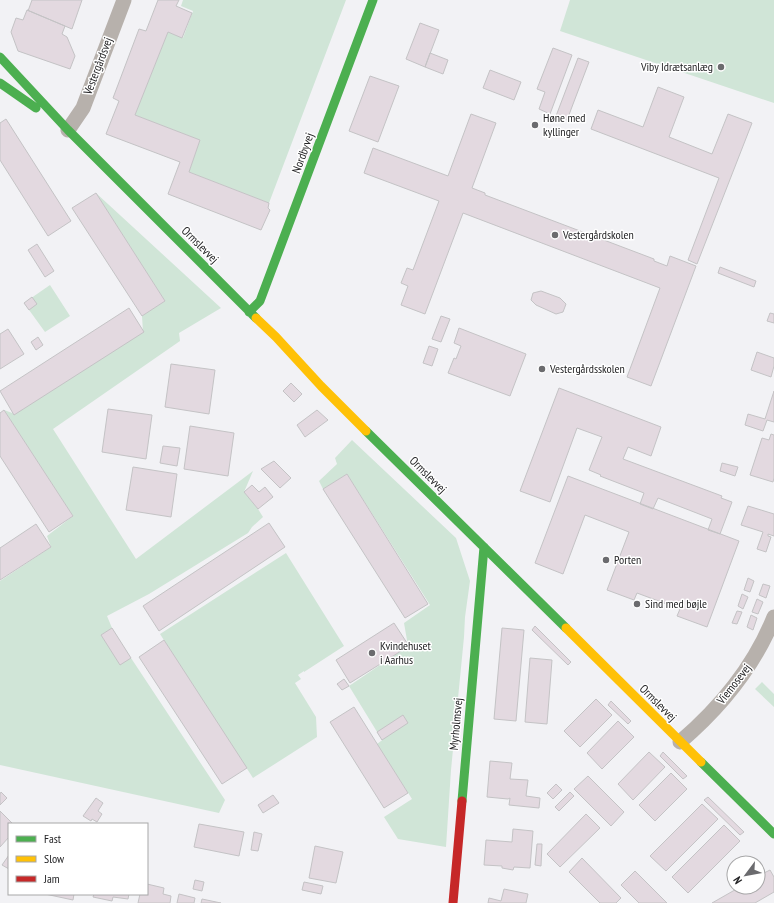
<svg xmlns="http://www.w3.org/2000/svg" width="774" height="903" viewBox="0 0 774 903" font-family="'PT Sans Narrow',sans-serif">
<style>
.green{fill:#d0e5d7}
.building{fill:#e3d9e0;stroke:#c4c3c5}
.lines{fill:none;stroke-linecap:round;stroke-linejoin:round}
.street{stroke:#b7b1ac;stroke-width:15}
.fast{stroke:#4caf50;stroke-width:9}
.slow{stroke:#ffc107;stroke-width:9}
.jam{stroke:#c62828;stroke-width:9}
.poi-dot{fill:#6b6b6e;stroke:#fff;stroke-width:1.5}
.labels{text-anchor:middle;stroke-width:3;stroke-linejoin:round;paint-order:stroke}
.street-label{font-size:12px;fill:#232325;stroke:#fff}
.poi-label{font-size:12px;fill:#232325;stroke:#fff;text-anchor:start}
</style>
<rect width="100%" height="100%" fill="#f2f2f5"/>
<path class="green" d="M183 0H346L269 203 189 172 200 140 135 115 168 32 183 38 193 11 181 6Z
M570 0H774V103L560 31Z
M96 193 221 308 179 333 180 341 53 429 136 559 253 471 244 492 258 509 263 517 252 527 248 533 149 594 107 616 112 628 101 635 120 664 131 658 225 800 219 813 0 765V581L51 547 47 536 73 516 4 410 15 414 143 332 142 316 165 301Z
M50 285 70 316 45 332 24 303Z
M352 440 456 538 470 581 465 617 464 637 451 770 446 847 398 839 384 817 412 799 377 744 385 738 382 740 349 686 408 646 404 623 430 605 347 474 323 489 319 481 337 464 335 458Z
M286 553 344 646 304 672V671L298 675 301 679 295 683 316 717 317 737 253 778 160 634Z
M762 682 774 694V707L755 689Z"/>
<path class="building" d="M32 0H82L72 29 27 10 28 11Z
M158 0H179L176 6 192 13 182 38 168 32 135 115 200 140 189 172 269 203 268 208 270 210 261 230 168 194 180 162 106 134 119 101 113 98 139 29 146 31Z
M27 10 65 26 62 34 67 37 75 56 70 69 18 51 11 32 16 18 23 20Z
M420 23 439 30 425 67 406 59Z
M553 48 572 55 550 114 539 109 545 92 537 89Z
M430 53 448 60 443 74 425 67Z
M578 58 589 62 567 120 556 116Z
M490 70 521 82 514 100 483 88Z
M370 76 399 86 378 142 349 131Z
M658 87 684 97 669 137 712 154 728 114 752 123 697 264 688 260 719 178 591 129 598 110 643 127Z
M471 114 496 123 472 188 485 193V195L654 259V261L667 266 670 256 696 266 651 386 627 377 660 288 463 213 425 314 401 305 408 286 401 283 407 268 413 270 439 201 364 173 373 148 448 176Z
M6 119 71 221 48 236 0 160V123Z
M96 193 165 301 142 316 72 208Z
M37 244 54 271 45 277 28 250Z
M720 267 756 281 754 287 718 273Z
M541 291 560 298 566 304 563 312 556 314 536 305 531 300 533 293Z
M32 297 37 304 29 310 24 303Z
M129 308 144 332 14 415 0 391Z
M770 313 774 314V323L767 321Z
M441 316 450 319 441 342 432 339Z
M459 328 526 354 510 396 448 373 454 358 456 359 461 346 454 343Z
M8 329 24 354 0 369V334Z
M38 337 43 345 36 350 31 342Z
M429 346 438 349 432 366 423 363Z
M757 352 774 358V366L771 377 751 370Z
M171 364 215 370 209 414 165 407Z
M291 383 302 394 294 402 283 391Z
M559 388 661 427 651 456 628 447 623 459 722 496 721 498 732 502 720 534 708 530 712 519 658 498 653 509 640 504 644 493 600 476 601 475 589 470 602 437 577 428 550 502 520 491Z
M774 391V422L767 420 763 431 745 425 748 414 765 419Z
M108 409 152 415 146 459 102 452Z
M4 410 73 516 49 532 0 456V413Z
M317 410 328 420 305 437 297 425Z
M190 426 234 433 228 476 184 469Z
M771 434 774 435V478L773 482 750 475 762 438 769 440Z
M163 446 180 448 177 466 160 463Z
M274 461 291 478 280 488 261 469Z
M722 463 738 467 735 476 720 471Z
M133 467 177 474 171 517 126 510Z
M347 474 428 604 405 618 323 489Z
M568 476 739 541 707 627 677 616 680 609 637 593 634 600 607 590 629 532 585 515 563 574 535 563Z
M252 485 259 492 265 487 273 497 258 509 244 492Z
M748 506 774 514V536L768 534V536L771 537 766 552 757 549 763 532 741 525Z
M269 523 285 547 159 631 143 606Z
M36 524 51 547 0 580V548Z
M748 578 754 581 750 592 744 590Z
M763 584 770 586 766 598 759 595Z
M742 594 748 597 743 609 738 606Z
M757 599 763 602 758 614 752 612Z
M737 611 742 612 737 624 732 623Z
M751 615 757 618 753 630 747 627Z
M394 623 409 646 350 683 336 660Z
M535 626 571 662 568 665 532 630Z
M112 628 131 658 120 665 101 635Z
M502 628 524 630 516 721 494 719Z
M164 640 247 768 222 784 139 657Z
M530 658 552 660 547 724 525 722Z
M344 679 349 686 342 690 337 684Z
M596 699 612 715 580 747 564 731Z
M611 701 631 721 628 724 608 705Z
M354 707 408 793 384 808 330 722Z
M403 715 408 723 382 740 377 732Z
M618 721 634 737 602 769 587 753Z
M649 752 665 767 633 800 618 784Z
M663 752 687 776 683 779 660 756Z
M490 761 512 763 510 779 528 780 526 796 540 798 539 808 509 805 510 798 508 799 487 797Z
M671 773 687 789 655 821 639 805Z
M588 776 624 812 611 826 574 789Z
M556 784 562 790 553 799 547 793Z
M1 792 7 798 0 805V794Z
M570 792 574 796 559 811 555 807Z
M273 795 279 803 263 813 258 805Z
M708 797 744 832 740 835 704 800Z
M96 798 103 803 98 811 102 814 97 822 92 819 91 821 83 816Z
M702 804 718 819 666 871 650 856Z
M0 811 13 824H9V837L0 847Z
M586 814 600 828 560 867 547 854Z
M199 824 244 832 239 856 194 847Z
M724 825 740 841 688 893 672 877Z
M513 829 533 831 530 868 514 867 513 870 502 868V866L484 865 486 840 512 842Z
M254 832 262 834 258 851 251 850Z
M537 844H542L541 866 535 865Z
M315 846 343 852 336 883 309 878Z
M9 855V869L2 865Z
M582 858 621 898 616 903H600L569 872Z
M770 870 774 877V892L755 903H712L740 887H758V876Z
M635 871 667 903H639L621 885Z
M195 880 204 882 202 891 193 889Z
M304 882 323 886 321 894 302 890Z
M147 884 164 888 163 894 171 896 170 903H138L140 894H147Z
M504 889 528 894 526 903H488L489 898 501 901Z
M45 894H74L73 900Z
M94 894H129L128 899 113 897 112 901 93 897Z
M179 894 195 898 194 903H177Z
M202 899 221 903H201Z"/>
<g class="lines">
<path class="street" d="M68 130 83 108 124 0
M680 742C721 707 754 667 774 617"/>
<path class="fast" d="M0 57 68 130 256 318
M0 83 36 108
M249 312 260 301 373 0
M366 431 566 628
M701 762 774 834
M462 801 484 547"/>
<path class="slow" d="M256 318 276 337 321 386 366 431
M566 628 701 762"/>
<path class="jam" d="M453 903 462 801"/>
</g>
<g class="poi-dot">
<circle cx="721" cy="67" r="4"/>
<circle cx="535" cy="125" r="4"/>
<circle cx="555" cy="235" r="4"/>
<circle cx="542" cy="369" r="4"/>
<circle cx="606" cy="560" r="4"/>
<circle cx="637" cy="604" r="4"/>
<circle cx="372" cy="653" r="4"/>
</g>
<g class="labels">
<g class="street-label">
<text transform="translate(98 66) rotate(-69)" y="4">Vestergårdsvej</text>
<text transform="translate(303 153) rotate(-70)" y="4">Nordbyvej</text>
<text transform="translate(200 245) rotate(45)" y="4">Ormslevvej</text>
<text transform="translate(428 475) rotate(45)" y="4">Ormslevvej</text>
<text transform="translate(734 684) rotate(-52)" y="4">Viemosevej</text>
<text transform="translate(658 703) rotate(45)" y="4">Ormslevvej</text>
<text transform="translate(456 724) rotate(-85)" y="4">Myrholmsvej</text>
</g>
<g class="poi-label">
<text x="713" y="71" text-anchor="end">Viby Idrætsanlæg</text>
<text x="543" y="122">Høne med<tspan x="543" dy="14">kyllinger</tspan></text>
<text x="563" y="239">Vestergårdskolen</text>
<text x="550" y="373">Vestergårdsskolen</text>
<text x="614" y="564">Porten</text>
<text x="645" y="608">Sind med bøjle</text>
<text x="380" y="650">Kvindehuset<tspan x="380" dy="14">i Aarhus</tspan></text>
</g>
</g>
<rect x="8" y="823" width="140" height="72" fill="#ffffff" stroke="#a7a7a8"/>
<rect x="16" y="836" width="20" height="6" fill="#4caf50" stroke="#a7a7a8"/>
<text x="44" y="843" font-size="12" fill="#232325">Fast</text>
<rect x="16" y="856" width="20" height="6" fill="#ffc107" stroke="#a7a7a8"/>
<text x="44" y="863" font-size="12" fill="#232325">Slow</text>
<rect x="16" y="876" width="20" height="6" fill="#c62828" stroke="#a7a7a8"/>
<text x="44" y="883" font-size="12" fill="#232325">Jam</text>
<g transform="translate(746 875) rotate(238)"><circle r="19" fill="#ffffff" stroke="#a7a7a8"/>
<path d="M0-3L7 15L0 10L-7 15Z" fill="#6b6b6e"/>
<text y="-6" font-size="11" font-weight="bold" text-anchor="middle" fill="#232325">N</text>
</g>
</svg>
